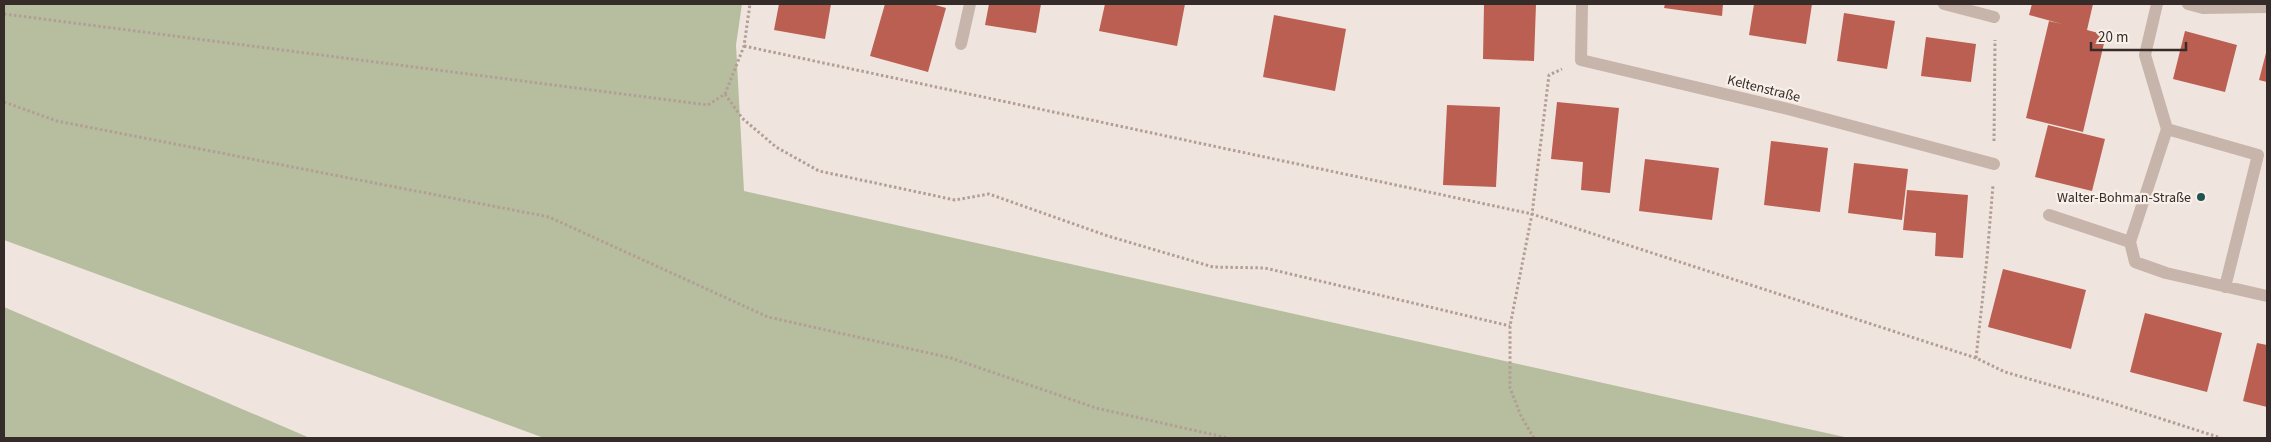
<svg xmlns="http://www.w3.org/2000/svg" width="2271" height="442" viewBox="0 0 2271 442" font-family="'Source Sans 3',sans-serif">
<style>
.green{fill:#b7be9f}
.building{fill:#ba5f51}
.lines{fill:none;stroke-linecap:round;stroke-linejoin:round}
.path{stroke:#b39e95;stroke-width:3;stroke-dasharray:2.5 2.5;stroke-linecap:butt}
.minor{stroke:#c7b4aa;stroke-width:12}
.poi-dot{fill:#235350;stroke:#f8f0e9;stroke-width:2}
.labels{text-anchor:middle;stroke-width:4.5;stroke-linejoin:round;paint-order:stroke}
.street-label{font-size:14px;fill:#352c29;stroke:#f8f0e9}
.poi-label{font-size:14px;fill:#352c29;stroke:#f8f0e9;text-anchor:end}
</style>
<rect width="100%" height="100%" fill="#f0e5de"/>
<path class="green" d="M4 4H742L736 45 744 191 1849 438H544L4 240Z
M4 307 310 438H4Z"/>
<path class="building" d="M779 4H831L825 39 774 30Z
M885 4H932L946 8 928 72 870 56Z
M989 4H1041L1036 33 985 25Z
M1105 4H1185L1177 46 1099 31Z
M1484 4H1536L1534 61 1483 59Z
M1665 4H1723L1722 16 1664 8Z
M1754 4H1812L1806 44 1749 35Z
M2032 4H2093L2087 30 2106 35 2083 132 2026 118 2049 21 2062 24 2029 15Z
M1844 13 1895 21 1887 69 1837 61Z
M1274 15 1346 29 1335 91 1263 77Z
M2185 31 2237 45 2225 92 2173 79Z
M1926 37 1976 44 1971 82 1921 76Z
M2267 49V82L2259 80Z
M1557 102 1619 108 1610 193 1581 190 1583 162 1551 159Z
M1447 105 1500 107 1496 187 1443 185Z
M2048 125 2105 139 2092 191 2035 177Z
M1771 141 1828 148 1820 212 1764 205Z
M1645 159 1719 168 1712 220 1639 211Z
M1854 163 1908 169 1902 220 1848 213Z
M1907 190 1968 195 1963 258 1935 256 1936 233 1903 230Z
M2003 269 2086 290 2071 349 1988 327Z
M2145 313 2222 333 2207 392 2130 372Z
M2257 343 2267 345V407L2243 401Z"/>
<g class="lines">
<path class="path" d="M4 14 708 105 725 94 744 46 750 4
M744 46 1532 214 1976 358 2005 372 2106 401 2221 438
M725 94 742 118 776 147 819 171 955 200 989 194 1108 236 1213 267 1265 268 1510 326
M4 102 57 121 549 217 768 317 951 358 1096 408 1228 438
M1994 141 1995 40
M1976 358 1987 258 1993 185
M1534 438 1521 416 1510 388V326L1532 214 1549 75 1562 69"/>
<path class="minor" d="M1582 4 1581 60 1788 109 1994 164
M1944 4 1994 17
M2157 4 2145 55 2167 129 2130 242 2135 262 2166 273 2267 296
M2188 4 2203 8 2267 7
M961 44 970 4
M2167 129 2258 155 2225 287
M2049 215 2130 242"/>
</g>
<circle class="poi-dot" cx="2201" cy="197" r="5"/>
<g class="labels">
<g class="street-label">
<text transform="translate(1764 88) rotate(14)" y="5">Keltenstraße</text>
</g>
<g class="poi-label">
<text x="2191" y="202">Walter-Bohman-Straße</text>
</g>
</g>
<rect width="2271" height="442" fill="none" stroke="#352c29" stroke-width="10"/>
<path d="M2091 42v8h95v-8" fill="none" stroke="#352c29" stroke-width="2.5"/>
<text x="2098" y="42" font-size="15" fill="#352c29" stroke="#f8f0e9" stroke-width="4" paint-order="stroke">20 m</text>
</svg>
